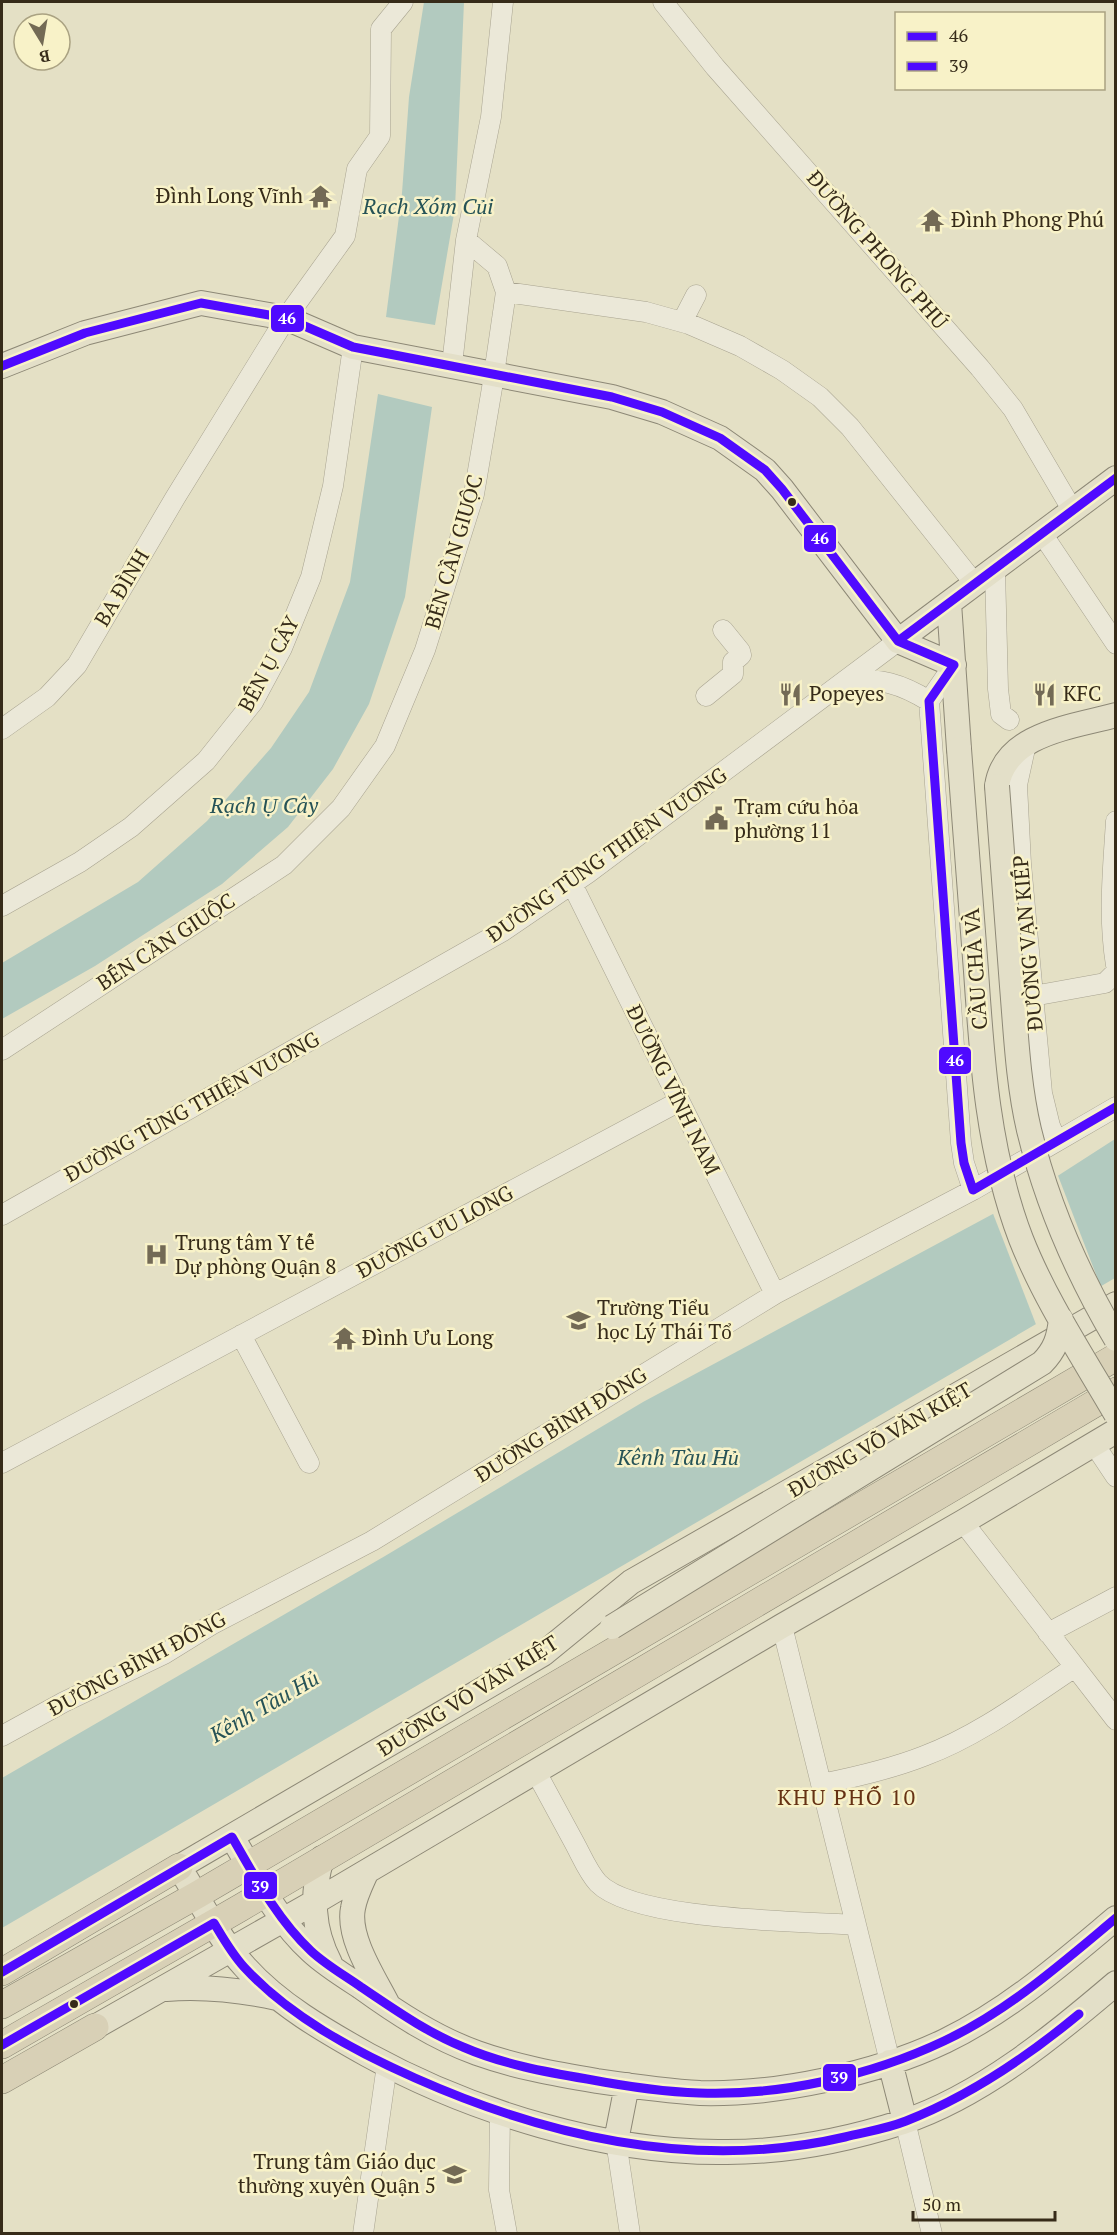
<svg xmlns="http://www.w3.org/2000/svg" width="1117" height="2235" viewBox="0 0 1117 2235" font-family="'PT Serif',serif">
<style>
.water{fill:#b2cabf}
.pier{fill:#e4e0c5}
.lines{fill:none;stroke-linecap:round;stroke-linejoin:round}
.minor-casing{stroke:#a8a390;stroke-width:21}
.major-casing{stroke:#8d8876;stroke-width:26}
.highway-casing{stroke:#8d8876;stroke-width:28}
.minor{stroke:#ebe8d8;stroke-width:20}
.major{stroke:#e3dfc8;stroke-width:24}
.highway{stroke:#d8d0b6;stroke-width:27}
.major-bridge-casing{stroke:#8d8876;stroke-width:26;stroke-linecap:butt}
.major-bridge{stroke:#e3dfc8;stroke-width:24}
.bus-1-casing{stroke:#f8f2c8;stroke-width:14}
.bus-2-casing{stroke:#f8f2c8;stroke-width:14}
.bus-1{stroke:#4f0aff;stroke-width:9}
.bus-2{stroke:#4f0aff;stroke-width:9}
.bus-dot{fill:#362b19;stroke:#f8f2c8;stroke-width:2}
.labels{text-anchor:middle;stroke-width:5;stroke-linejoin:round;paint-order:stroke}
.poi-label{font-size:21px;fill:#362b19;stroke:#f8f2c8;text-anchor:start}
.street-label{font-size:21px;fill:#362b19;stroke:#f8f2c8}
.water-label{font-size:22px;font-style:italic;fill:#265357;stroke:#f8f2c8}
.neighbourhood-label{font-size:22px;letter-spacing:1.5px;fill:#663214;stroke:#f8f2c8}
.line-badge{stroke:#f8f2c8;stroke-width:2}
.badge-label{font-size:16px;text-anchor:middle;font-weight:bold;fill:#fff}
</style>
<rect width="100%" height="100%" fill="#e4e0c5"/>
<path class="water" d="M424 2H464L455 208 435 325 386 317 402 193 409 97Z
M378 394 432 407 405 597 369 704 333 769 288 827 222 884 95 966 2 1019V963L138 882 207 821 271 748 309 692 350 582Z
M1115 1139V1278L2 1928V1778L385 1556 643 1402 1028 1195Z"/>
<path class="pier" d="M1057 1173 1102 1290 1037 1327 992 1211Z"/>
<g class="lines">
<defs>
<path id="minor" d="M663 2 715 67 980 368 1013 409 1073 511
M506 292 646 312 689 324 740 346 782 370 820 397 850 427 975 584
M682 322 696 295
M452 365 466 240
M1043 535 1116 644
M995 570 998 689 1001 714 1009 720
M954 665 929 701 961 1143 964 1163 973 1190
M847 679C881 679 900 683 929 701
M706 696 733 674V662L741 655 740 651 723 630
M2 729 47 697 77 665 175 498 286 318 345 236 357 169 380 136 381 29 403 2
M1026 744 1017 785 1021 864 1042 1093 1050 1126 1056 1140
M1116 821C1113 869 1108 917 1116 965
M572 884 775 1294
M2 906 80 862 131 827 206 761 253 702 282 648 311 577 333 486 353 347
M1033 996 1105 983 1116 972
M2 1050 284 865 341 808 385 746 425 650 474 494 492 388 506 292 497 266 466 240 491 117 503 2
M2 1215 503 931 588 873 898 641
M241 1335 309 1463
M1094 1444 1116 1477
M2 1463 678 1102
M963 1522 1116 1720
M782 1626 890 2062
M1048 1633 1116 1597
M2 1736 64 1702 164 1654 211 1625 372 1541 775 1294 973 1190 1116 1107
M536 1772C549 1796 562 1820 575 1844 582 1857 588 1872 598 1883 635 1921 800 1921 856 1925
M821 1784C856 1777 891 1769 924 1756 978 1736 1027 1699 1075 1667
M500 2112 499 2190 507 2234
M905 2121 932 2234
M616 2141 630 2234
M363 2234 387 2065"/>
<path id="major" d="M2 366 85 333 201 303 286 318 353 347 612 397 662 412 720 438 765 470 782 489 898 641 954 665
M949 603 959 749
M898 641 1116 478
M997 786C1005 733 1073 727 1116 715
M1116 1304 631 1582 543 1654 179 1867C200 1900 218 1938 245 1967 278 2004 325 2031 368 2055 472 2112 608 2154 727 2152 786 2152 847 2140 903 2122 981 2096 1054 2036 1116 1983
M232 1837C256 1877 277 1920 311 1951 326 1965 344 1976 361 1987 397 2013 435 2038 477 2053 516 2067 556 2074 597 2081 631 2086 665 2091 700 2093 776 2095 876 2074 945 2041 1009 2010 1061 1964 1116 1918
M322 1858C311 1895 312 1929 330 1963
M366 1873C361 1884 355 1896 353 1908 347 1938 375 1979 388 2005
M166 1989C204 1986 240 1990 277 1998
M95 2027 320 1899 782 1626 963 1522 1116 1431
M890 2062 905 2121
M616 2141 627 2085"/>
<path id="highway" d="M2 1972 179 1867
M2 2005 197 1895 1116 1357
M2 2045 240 1908 1116 1391
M2 2080 95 2027"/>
</defs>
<use href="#minor" class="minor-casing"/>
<use href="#major" class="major-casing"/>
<use href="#highway" class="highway-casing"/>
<use href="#minor" class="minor"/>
<use href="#major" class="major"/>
<use href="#highway" class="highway"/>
<defs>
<path id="major-bridge" d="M959 749C964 823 970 897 976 971 982 1061 988 1153 1021 1239 1045 1300 1083 1357 1116 1414
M997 786C1002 853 1007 919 1012 986 1016 1034 1018 1083 1029 1130 1047 1204 1077 1273 1116 1339
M612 1627 1042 1363C1055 1350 1059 1338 1061 1319"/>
</defs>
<use href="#major-bridge" class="major-bridge-casing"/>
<use href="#major-bridge" class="major-bridge"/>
<defs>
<path id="bus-1" d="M2 366 85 333 201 303 286 318 353 347 612 397 662 412 720 438 765 470 782 489 898 641 954 665 929 701 961 1143 964 1163 973 1190 1116 1107
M898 641 1116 478"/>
<path id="bus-2" d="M2 1972 232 1837C255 1877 277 1919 311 1951 326 1965 344 1975 361 1987 394 2009 426 2032 463 2047 502 2064 545 2072 587 2079 624 2086 662 2092 699 2093 781 2096 870 2076 944 2041 1008 2011 1062 1963 1116 1918
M2 2045 214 1923C223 1938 232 1954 244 1967 289 2016 354 2051 415 2078 550 2138 699 2171 845 2137 865 2132 886 2129 906 2121 970 2096 1026 2058 1079 2014"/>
</defs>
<use href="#bus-1" class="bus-1-casing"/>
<use href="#bus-2" class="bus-2-casing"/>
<use href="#bus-1" class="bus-1"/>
<use href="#bus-2" class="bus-2"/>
</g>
<defs>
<symbol id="temple-bare" viewBox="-9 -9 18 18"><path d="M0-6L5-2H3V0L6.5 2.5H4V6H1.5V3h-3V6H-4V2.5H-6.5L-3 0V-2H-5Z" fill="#736a55" stroke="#f8f2c8" stroke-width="2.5" paint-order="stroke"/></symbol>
<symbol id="restaurant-bare" viewBox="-9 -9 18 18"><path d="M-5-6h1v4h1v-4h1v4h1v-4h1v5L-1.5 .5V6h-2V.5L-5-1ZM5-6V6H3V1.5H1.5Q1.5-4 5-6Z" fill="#736a55" stroke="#f8f2c8" stroke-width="2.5" paint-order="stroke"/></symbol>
<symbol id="civic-bare" viewBox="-9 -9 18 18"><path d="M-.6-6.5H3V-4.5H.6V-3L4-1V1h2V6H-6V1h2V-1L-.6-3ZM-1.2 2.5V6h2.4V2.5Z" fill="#736a55" stroke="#f8f2c8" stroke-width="2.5" paint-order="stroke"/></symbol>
<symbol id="hospital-bare" viewBox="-9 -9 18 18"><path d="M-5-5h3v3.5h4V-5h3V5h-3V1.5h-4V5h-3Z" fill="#736a55" stroke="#f8f2c8" stroke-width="2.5" paint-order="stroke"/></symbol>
<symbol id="school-bare" viewBox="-9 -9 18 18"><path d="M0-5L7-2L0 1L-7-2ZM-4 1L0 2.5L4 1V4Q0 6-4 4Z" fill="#736a55" stroke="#f8f2c8" stroke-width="2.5" paint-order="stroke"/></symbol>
<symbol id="university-bare" viewBox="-9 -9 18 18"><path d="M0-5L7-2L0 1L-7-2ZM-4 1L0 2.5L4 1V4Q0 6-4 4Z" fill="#736a55" stroke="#f8f2c8" stroke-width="2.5" paint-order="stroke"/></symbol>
</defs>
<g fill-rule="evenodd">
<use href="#temple-bare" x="304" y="180" width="33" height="33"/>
<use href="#temple-bare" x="916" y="204" width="33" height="33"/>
<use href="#restaurant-bare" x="774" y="678" width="33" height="33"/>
<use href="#restaurant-bare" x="1028" y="678" width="33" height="33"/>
<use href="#civic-bare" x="700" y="802" width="33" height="33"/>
<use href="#hospital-bare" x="140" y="1238" width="33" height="33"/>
<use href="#school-bare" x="562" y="1304" width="33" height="33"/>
<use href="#temple-bare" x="328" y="1322" width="33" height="33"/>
<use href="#university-bare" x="438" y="2158" width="33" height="33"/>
</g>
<g class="bus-dot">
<circle cx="792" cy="502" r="5"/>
<circle cx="74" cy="2004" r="5"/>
</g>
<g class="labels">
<g class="poi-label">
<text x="303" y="203" text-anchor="end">Đình Long Vĩnh</text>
<text x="951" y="227">Đình Phong Phú</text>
<text x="809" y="701">Popeyes</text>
<text x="1063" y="701">KFC</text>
<text x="734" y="814">Trạm cứu hỏa<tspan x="734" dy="24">phường 11</tspan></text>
<text x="175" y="1250">Trung tâm Y tế<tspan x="175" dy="24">Dự phòng Quận 8</tspan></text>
<text x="597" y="1315">Trường Tiểu<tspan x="597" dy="24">học Lý Thái Tổ</tspan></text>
<text x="362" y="1345">Đình Ưu Long</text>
<text x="436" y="2169" text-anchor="end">Trung tâm Giáo dục<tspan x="436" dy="24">thường xuyên Quận 5</tspan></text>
</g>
<g class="street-label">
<text transform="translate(877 250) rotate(49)" y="7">ĐƯỜNG PHONG PHÚ</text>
<text transform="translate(454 552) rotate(-74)" y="7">BẾN CẦN GIUỘC</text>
<text transform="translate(122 588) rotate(-59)" y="7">BA ĐÌNH</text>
<text transform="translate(269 664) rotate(-62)" y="7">BẾN Ụ CÂY</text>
<text transform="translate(607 855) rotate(-35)" y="7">ĐƯỜNG TÙNG THIỆN VƯƠNG</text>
<text transform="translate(166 942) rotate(-33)" y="7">BẾN CẦN GIUỘC</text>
<text transform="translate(1028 943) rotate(-95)" y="7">ĐƯỜNG VẠN KIẾP</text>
<text transform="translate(976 969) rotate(-94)" y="7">CẦU CHÀ VÀ</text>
<text transform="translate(673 1090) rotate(64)" y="7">ĐƯỜNG VĨNH NAM</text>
<text transform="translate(192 1107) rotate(-29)" y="7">ĐƯỜNG TÙNG THIỆN VƯƠNG</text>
<text transform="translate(435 1232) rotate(-28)" y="7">ĐƯỜNG ƯU LONG</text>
<text transform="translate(561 1425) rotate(-32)" y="7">ĐƯỜNG BÌNH ĐÔNG</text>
<text transform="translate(880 1440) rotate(-30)" y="7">ĐƯỜNG VÕ VĂN KIỆT</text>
<text transform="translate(137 1664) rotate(-28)" y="7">ĐƯỜNG BÌNH ĐÔNG</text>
<text transform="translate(468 1696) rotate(-32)" y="7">ĐƯỜNG VÕ VĂN KIỆT</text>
</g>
<g class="water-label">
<text x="428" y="214">Rạch Xóm Củi</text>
<text x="264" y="813">Rạch Ụ Cây</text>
<text x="678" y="1465">Kênh Tàu Hủ</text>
<text transform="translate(264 1706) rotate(-30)" y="8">Kênh Tàu Hủ</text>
</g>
<g class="neighbourhood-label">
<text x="847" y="1805">KHU PHỐ 10</text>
</g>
</g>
<g class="line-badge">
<rect x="270" y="304" width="35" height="29" rx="6" fill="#4f0aff"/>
<rect x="803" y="524" width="34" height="29" rx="6" fill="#4f0aff"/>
<rect x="938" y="1046" width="34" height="29" rx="6" fill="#4f0aff"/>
<rect x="243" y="1871" width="35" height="29" rx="6" fill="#4f0aff"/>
<rect x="822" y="2063" width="35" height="29" rx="6" fill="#4f0aff"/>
</g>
<g class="badge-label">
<text x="287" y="324">46</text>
<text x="820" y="544">46</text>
<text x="955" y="1066">46</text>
<text x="260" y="1892">39</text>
<text x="839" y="2083">39</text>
</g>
<rect width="1117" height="2235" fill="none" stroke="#362b19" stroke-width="6"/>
<rect x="895" y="12" width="210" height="78" fill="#f8f2c8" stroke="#aaa282" stroke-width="1.5"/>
<rect x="907" y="32" width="30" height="9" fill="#4f0aff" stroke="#aaa282" stroke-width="1.5"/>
<text x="949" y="42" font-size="18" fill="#362b19">46</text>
<rect x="907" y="62" width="30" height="9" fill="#4f0aff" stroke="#aaa282" stroke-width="1.5"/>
<text x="949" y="72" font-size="18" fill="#362b19">39</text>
<g transform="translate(42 42) rotate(169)"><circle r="28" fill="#f8f2c8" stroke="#aaa282" stroke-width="1.5"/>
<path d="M0-4.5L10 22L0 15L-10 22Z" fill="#736a55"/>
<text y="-9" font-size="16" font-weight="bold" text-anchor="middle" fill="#362b19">B</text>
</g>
<path d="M913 2211v9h142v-9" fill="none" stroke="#362b19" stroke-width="3"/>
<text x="922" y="2211" font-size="18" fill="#362b19" stroke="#f8f2c8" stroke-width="4.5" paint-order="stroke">50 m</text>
</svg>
